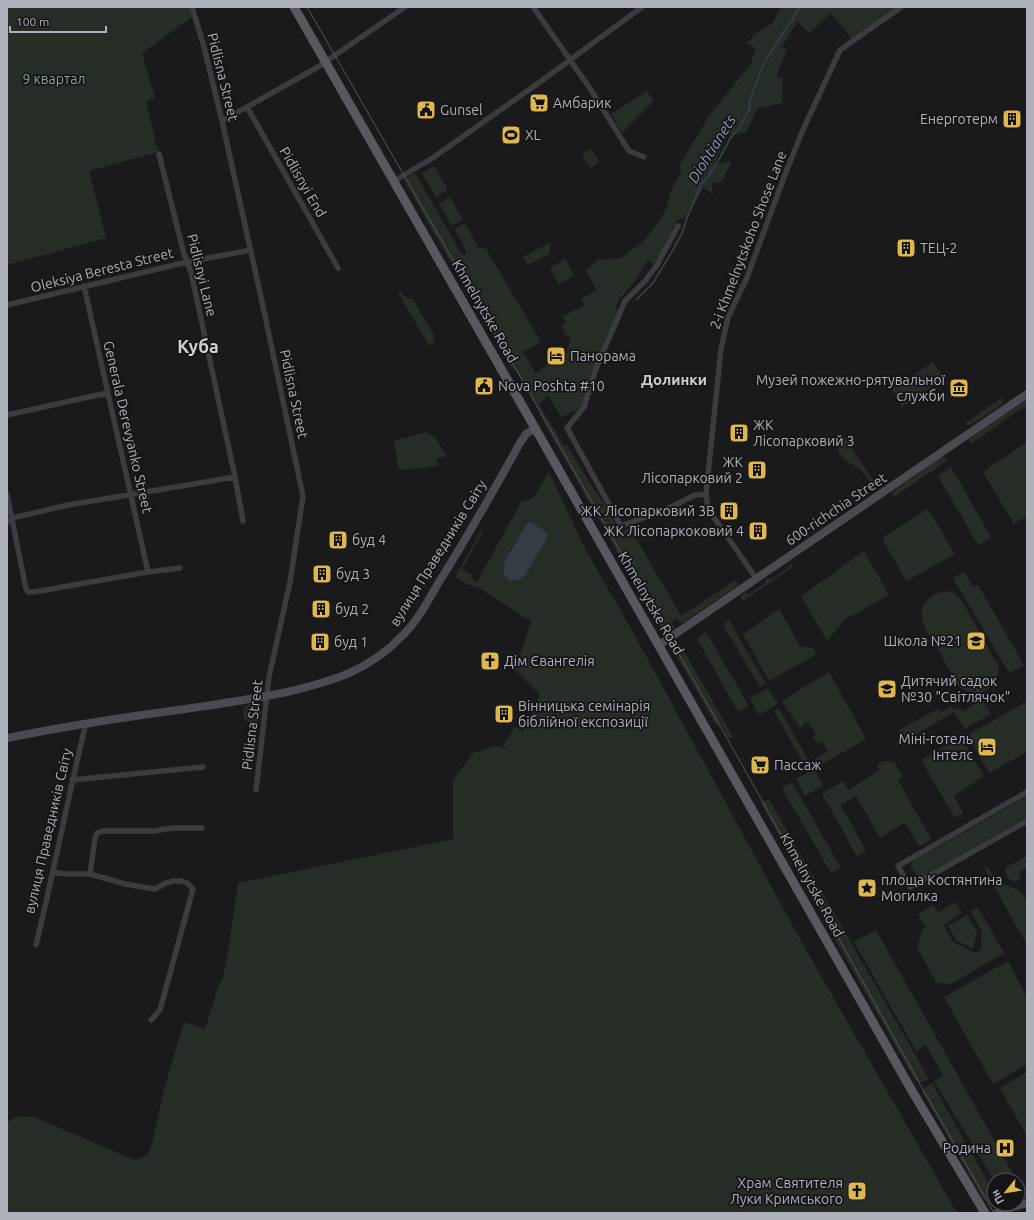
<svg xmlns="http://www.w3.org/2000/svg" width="1034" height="1220" viewBox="0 0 1034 1220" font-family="Ubuntu,sans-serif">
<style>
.green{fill:#262d27}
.water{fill:#353c43}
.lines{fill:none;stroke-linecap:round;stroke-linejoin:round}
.stream{stroke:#353c43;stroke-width:2}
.street{stroke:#3b3c40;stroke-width:5.5}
.secondary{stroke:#494b50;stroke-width:8}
.primary{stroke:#58595f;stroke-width:9}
.tram{stroke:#54565b;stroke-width:1}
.labels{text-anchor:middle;stroke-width:3.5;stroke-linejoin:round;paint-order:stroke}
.street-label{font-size:14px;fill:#aeb1ba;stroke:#151517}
.park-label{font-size:14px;fill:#87a28a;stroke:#151517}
.poi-label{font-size:14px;fill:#aeb1ba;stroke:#151517;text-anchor:start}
.water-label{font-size:15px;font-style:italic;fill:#899cb0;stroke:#151517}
.neighbourhood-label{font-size:15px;font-weight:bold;fill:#ced0d6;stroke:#151517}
.district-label{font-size:18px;font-weight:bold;fill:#ced0d6;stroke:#151517}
</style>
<rect width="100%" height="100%" fill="#1a1a1c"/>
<path class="green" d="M7 7H192L195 15 142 53 155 98 146 102 158 152 89 171 106 238 7 265Z
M781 7H907L854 42 831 13 810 33 797 22 782 47 787 50 779 69 777 78H783L782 103 757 109 746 133 728 135 714 164 732 161 722 182 712 183 713 194 703 188 688 216 676 221 656 265 648 260 635 281 620 298 616 307 619 314 584 407 561 417 548 395 539 404 564 446 567 445 588 480 605 505 620 532 630 528 681 616 735 580 738 585 681 624 677 619 672 623 675 628 664 634 539 414 541 413 515 368 512 369 403 179 415 173 462 255 467 253 455 229 465 223 478 247 486 249 541 342 523 352 536 374 553 359 564 361 571 336 565 335 562 324 566 322 563 316 584 305 581 299 597 290 586 271 597 260 621 258 643 242 661 219 667 206 671 190 681 173 679 166 709 116 750 65 756 49 747 43 755 34 773 23Z
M647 91 654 101 622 133 611 114Z
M592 149 599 162 590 168 582 155Z
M434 166 448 190 436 197 422 173Z
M450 197 463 220 452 226 439 204Z
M551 242 549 254 528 265 523 257Z
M565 259 574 275 559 284 550 268Z
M401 291 406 298 413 299 435 337 432 339 434 343 429 346 398 292Z
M933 362 944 378 902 407 892 389Z
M1003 397V403L977 421 968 425 964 424Z
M1027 399V405L971 444 969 439Z
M426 432 435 437 447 456 436 459 438 466 403 470 398 467 394 442 397 440Z
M843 435 874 482 871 484 861 470 845 460 834 444 835 441Z
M1027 442V516L1014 524 983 472Z
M943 456 947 461 894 497 891 493Z
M951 467 991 537 978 545 938 476Z
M549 472 584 547 634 634 801 941 957 1213H7V1122L18 1116 34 1117 134 1160 146 1156 151 1148 165 1086 184 1022 205 1029 220 982H222L227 959 238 883 453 839V780L473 753 496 746 509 750 503 746 515 727 523 731 540 695 515 670 531 621 479 588 475 586 469 585 455 577 481 531 483 532 462 569 473 575 471 579 477 582 521 502 533 498Z
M928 509 955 554 906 581 882 538Z
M864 551 889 595 844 620 827 641 801 596Z
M790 562 793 567 743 601 740 597 745 593 749 594 765 583V580L768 578 771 579 789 567Z
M964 572 973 587 978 585 1024 665 1009 673 953 578Z
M947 591 955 593 962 601 999 667C998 690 973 704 957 684 949 669 941 655 932 640 929 635 925 629 923 623 918 605 930 593 947 591Z
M779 609 800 646 813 648 817 654 769 681 743 634Z
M729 620 766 684 760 687 724 627 725 623Z
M706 632 749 706 738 712 697 639Z
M680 644 733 737 729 739 720 723 716 725 672 648Z
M829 672 866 739 819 766 814 759 828 751 822 741 818 744 813 737 816 734 807 722 800 728 782 701Z
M768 688 778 704 759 715 750 699Z
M981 699 991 714 965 729 954 712 905 741 899 730 938 709 942 712 950 707 964 711Z
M1027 701V752L989 773 968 735Z
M253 703 257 704 260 706 261 713 259 721 250 724 245 720C242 712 243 705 253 703Z
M779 708 812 767 807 769 774 711Z
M961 737 984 776 954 796 963 813 955 818 921 760Z
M884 761 894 762 903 777 898 780 931 839 919 847 905 822 880 838 856 796 841 805 866 851 857 857 822 793 843 781 849 790 879 770 877 764Z
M814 769 823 785 805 796 796 779Z
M792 782 841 868 831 873 782 788Z
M1027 796V817L922 877 917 876 911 866 912 862Z
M769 799 929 1079C923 1082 921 1084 915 1080L832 934 761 803Z
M1027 856V867L1019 872 1021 879 1014 882 1007 878 1005 868Z
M987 867 998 881 1020 891 1027 902V945L984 868Z
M956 902 962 913 944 925 953 942 976 953 981 949 982 931 971 912 978 907 1004 953 951 984 937 983 917 948 922 930 926 927 918 914 933 905 938 912Z
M967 915 977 932 973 949 957 941 948 926Z
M876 930 1016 1179 994 1180 934 1081 941 1077 942 1073 926 1045 916 1051 854 942Z
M1008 961 1027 998V1065L993 1084 944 997Z
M1027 1072V1136L1000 1088Z
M932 1083 994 1193V1203L983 1199 923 1093 924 1088Z"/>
<path class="water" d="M529 522H531L547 533V538C541 548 535 558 529 568 528 570 526 575 524 576 514 586 498 578 505 564L504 562 527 524Z"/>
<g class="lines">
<path class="stream" d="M637 299 653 283 673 250 682 233 687 218 698 192 701 184C711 177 709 172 716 165L731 137 739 129 749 110 750 104 749 102 764 63 800 7"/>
<path class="street" d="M192 7 204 47 222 121 264 311 303 496 290 582 269 677 256 790
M533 7 589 87 629 151 644 157
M247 107 338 268
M222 121 318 67 405 7
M159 154 184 254 191 272 235 477 243 521
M394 181 434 157 540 82 642 7
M678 226 657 265 645 281 625 301 595 371 584 407 567 428 621 526 665 510 695 495 706 494
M84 286 148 572
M7 305 187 262 251 250
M7 415 107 393
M7 494 26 589 28 592H34L148 572 180 568
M7 522 12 518 68 505 235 477
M756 578 708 509 706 494 721 349 728 317 746 280 786 172 802 132 840 50 901 7
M72 780 203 767
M1027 792 898 866 910 887 1027 821
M53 872 65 874H90L125 884 155 889 166 883 174 881H181L187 883 193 889 160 1010 151 1020
M90 874 95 838 97 833 102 831H153L173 828H202
M36 945C54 871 68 797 86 723"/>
<path class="secondary" d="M659 645 1027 394
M7 738C57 728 106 720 156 713 200 707 244 701 287 692 333 681 369 671 403 635 418 621 428 600 439 582 468 536 494 490 520 443L526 434 536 428
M997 1213 1006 1209 1027 1203"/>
<path class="primary" d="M294 7 539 435 912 1091 985 1213"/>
<path class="tram" d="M307 7 525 385 736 754 921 1086 994 1213"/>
</g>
<defs>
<symbol id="supermarket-square" viewBox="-11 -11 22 22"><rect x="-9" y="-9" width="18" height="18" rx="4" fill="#dfb74f" stroke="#151517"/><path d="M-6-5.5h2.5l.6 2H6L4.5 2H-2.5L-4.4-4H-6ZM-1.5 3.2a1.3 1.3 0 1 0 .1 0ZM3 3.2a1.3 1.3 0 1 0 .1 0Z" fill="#111"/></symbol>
<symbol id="civic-square" viewBox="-11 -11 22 22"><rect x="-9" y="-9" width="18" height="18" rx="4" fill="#dfb74f" stroke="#151517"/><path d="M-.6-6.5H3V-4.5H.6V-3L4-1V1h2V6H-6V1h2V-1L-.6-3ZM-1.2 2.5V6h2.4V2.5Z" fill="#111"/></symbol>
<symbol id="building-square" viewBox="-11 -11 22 22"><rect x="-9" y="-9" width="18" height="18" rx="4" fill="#dfb74f" stroke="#151517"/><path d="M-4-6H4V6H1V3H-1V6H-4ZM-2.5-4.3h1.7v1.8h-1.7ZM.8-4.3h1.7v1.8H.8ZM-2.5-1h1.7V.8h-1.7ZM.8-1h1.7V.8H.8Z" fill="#111"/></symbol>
<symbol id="stadium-square" viewBox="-11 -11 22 22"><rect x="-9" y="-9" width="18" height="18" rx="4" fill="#dfb74f" stroke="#151517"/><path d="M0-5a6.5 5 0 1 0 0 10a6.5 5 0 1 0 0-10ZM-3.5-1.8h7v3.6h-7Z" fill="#111"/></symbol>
<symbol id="hotel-square" viewBox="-11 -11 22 22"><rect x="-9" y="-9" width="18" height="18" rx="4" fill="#dfb74f" stroke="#151517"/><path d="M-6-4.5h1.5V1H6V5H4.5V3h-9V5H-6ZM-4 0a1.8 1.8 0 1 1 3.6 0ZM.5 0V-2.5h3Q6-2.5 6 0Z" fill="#111"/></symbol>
<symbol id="museum-square" viewBox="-11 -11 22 22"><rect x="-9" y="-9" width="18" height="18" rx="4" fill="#dfb74f" stroke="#151517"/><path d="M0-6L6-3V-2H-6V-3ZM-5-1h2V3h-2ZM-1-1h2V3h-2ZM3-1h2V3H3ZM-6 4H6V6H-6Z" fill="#111"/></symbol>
<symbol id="school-square" viewBox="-11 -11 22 22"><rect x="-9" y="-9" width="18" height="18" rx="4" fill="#dfb74f" stroke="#151517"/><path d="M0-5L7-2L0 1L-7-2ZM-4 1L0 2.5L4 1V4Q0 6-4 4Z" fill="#111"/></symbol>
<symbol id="church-square" viewBox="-11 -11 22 22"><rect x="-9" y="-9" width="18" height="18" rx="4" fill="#dfb74f" stroke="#151517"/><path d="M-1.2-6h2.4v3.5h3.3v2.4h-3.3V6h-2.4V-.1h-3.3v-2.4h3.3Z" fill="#111"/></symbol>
<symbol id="sight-square" viewBox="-11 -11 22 22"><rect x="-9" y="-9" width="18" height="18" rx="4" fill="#dfb74f" stroke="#151517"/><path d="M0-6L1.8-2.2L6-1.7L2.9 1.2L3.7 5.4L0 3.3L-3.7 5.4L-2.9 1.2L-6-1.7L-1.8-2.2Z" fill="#111"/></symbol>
<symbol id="hospital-square" viewBox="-11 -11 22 22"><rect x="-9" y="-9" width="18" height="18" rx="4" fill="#dfb74f" stroke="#151517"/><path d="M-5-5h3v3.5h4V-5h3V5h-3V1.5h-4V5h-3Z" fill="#111"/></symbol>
</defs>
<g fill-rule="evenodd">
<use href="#supermarket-square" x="528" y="92" width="22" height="22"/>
<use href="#civic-square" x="415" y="99" width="22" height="22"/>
<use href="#building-square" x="1001" y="108" width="22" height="22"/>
<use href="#stadium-square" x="500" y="124" width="22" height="22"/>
<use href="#building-square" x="895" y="237" width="22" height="22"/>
<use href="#hotel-square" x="545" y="345" width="22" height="22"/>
<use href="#civic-square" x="473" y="375" width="22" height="22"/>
<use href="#museum-square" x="948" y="377" width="22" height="22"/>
<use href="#building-square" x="728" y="422" width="22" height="22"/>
<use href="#building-square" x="746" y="459" width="22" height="22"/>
<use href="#building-square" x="718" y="500" width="22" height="22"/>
<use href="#building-square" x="747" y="520" width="22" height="22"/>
<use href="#building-square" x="327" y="529" width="22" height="22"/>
<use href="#building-square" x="311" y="563" width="22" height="22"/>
<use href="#building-square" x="310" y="598" width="22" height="22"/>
<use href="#school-square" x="965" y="630" width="22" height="22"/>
<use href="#building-square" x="309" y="631" width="22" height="22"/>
<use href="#church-square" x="479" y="650" width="22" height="22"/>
<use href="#school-square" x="876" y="678" width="22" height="22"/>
<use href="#building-square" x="493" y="703" width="22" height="22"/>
<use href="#hotel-square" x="976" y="736" width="22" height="22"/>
<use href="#supermarket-square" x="749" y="754" width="22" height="22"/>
<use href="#sight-square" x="856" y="877" width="22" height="22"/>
<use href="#hospital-square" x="994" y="1137" width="22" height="22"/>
<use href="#church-square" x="846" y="1180" width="22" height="22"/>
</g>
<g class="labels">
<g class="street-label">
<text transform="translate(223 77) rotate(76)" y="5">Pidlisna Street</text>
<text transform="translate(303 182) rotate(60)" y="5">Pidlisnyi End</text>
<text transform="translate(748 240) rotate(-69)" y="5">2-i Khmelnytskoho Shose Lane</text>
<text transform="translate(102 270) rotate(-14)" y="5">Oleksiya Beresta Street</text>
<text transform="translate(202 275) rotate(76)" y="5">Pidlisnyi Lane</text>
<text transform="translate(485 311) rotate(60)" y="5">Khmelnytske Road</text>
<text transform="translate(294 394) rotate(78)" y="5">Pidlisna Street</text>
<text transform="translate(128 427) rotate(77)" y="5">Generala Derevyanko Street</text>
<text transform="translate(836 509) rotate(-34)" y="5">600-richchia Street</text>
<text transform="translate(438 553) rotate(-58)" y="5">вулиця Праведників Світу</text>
<text transform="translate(651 603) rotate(60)" y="5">Khmelnytske Road</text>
<text transform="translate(252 725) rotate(-83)" y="5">Pidlisna Street</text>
<text transform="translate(48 831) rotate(-77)" y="5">вулиця Праведників Світу</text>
<text transform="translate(812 885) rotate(61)" y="5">Khmelnytske Road</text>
</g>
<g class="park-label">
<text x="54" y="84">9 квартал</text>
</g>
<g class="poi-label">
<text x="553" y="108">Амбарик</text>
<text x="440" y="115">Gunsel</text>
<text x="998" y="124" text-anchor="end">Енерготерм</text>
<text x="525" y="140">XL</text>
<text x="920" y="253">ТЕЦ-2</text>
<text x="570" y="361">Панорама</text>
<text x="945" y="385" text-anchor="end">Музей пожежно-рятувальної<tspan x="945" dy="16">служби</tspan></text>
<text x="498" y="391">Nova Poshta #10</text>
<text x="753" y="430">ЖК<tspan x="753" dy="16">Лісопарковий 3</tspan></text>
<text x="743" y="467" text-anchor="end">ЖК<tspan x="743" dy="16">Лісопарковий 2</tspan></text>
<text x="715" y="516" text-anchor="end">ЖК Лісопарковий 3В</text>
<text x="744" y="536" text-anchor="end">ЖК Лісопаркоковий 4</text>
<text x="352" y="545">буд 4</text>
<text x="336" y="579">буд 3</text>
<text x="335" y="614">буд 2</text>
<text x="962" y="646" text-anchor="end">Школа №21</text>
<text x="334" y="647">буд 1</text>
<text x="504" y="666">Дім Євангелія</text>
<text x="901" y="686">Дитячий садок<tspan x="901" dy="16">№30 "Світлячок"</tspan></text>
<text x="518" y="711">Вінницька семінарія<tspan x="518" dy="16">біблійної експозиції</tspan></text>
<text x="973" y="744" text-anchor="end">Міні-готель<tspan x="973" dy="16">Інтелс</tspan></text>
<text x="774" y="770">Пассаж</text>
<text x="881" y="885">площа Костянтина<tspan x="881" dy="16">Могилка</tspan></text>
<text x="991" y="1153" text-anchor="end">Родина</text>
<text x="843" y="1188" text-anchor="end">Храм Святителя<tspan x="843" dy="16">Луки Кримського</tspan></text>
</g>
<g class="water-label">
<text transform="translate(712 149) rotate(-58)" y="5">Diohtianets</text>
</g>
<g class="neighbourhood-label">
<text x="674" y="385">Долинки</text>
</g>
<g class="district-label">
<text x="198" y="353">Куба</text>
</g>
</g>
<rect width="1034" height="1220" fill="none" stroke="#aeb1ba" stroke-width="16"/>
<g transform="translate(1006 1192) rotate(240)"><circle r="19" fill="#151517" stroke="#525358"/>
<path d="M0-3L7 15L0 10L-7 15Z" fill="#dfb74f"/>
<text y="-6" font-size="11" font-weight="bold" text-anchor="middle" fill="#aeb1ba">Пн</text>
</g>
<path d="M10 26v6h96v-6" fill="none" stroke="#aeb1ba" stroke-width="2"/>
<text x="16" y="26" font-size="12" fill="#aeb1ba" stroke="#151517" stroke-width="3" paint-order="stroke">100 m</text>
</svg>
